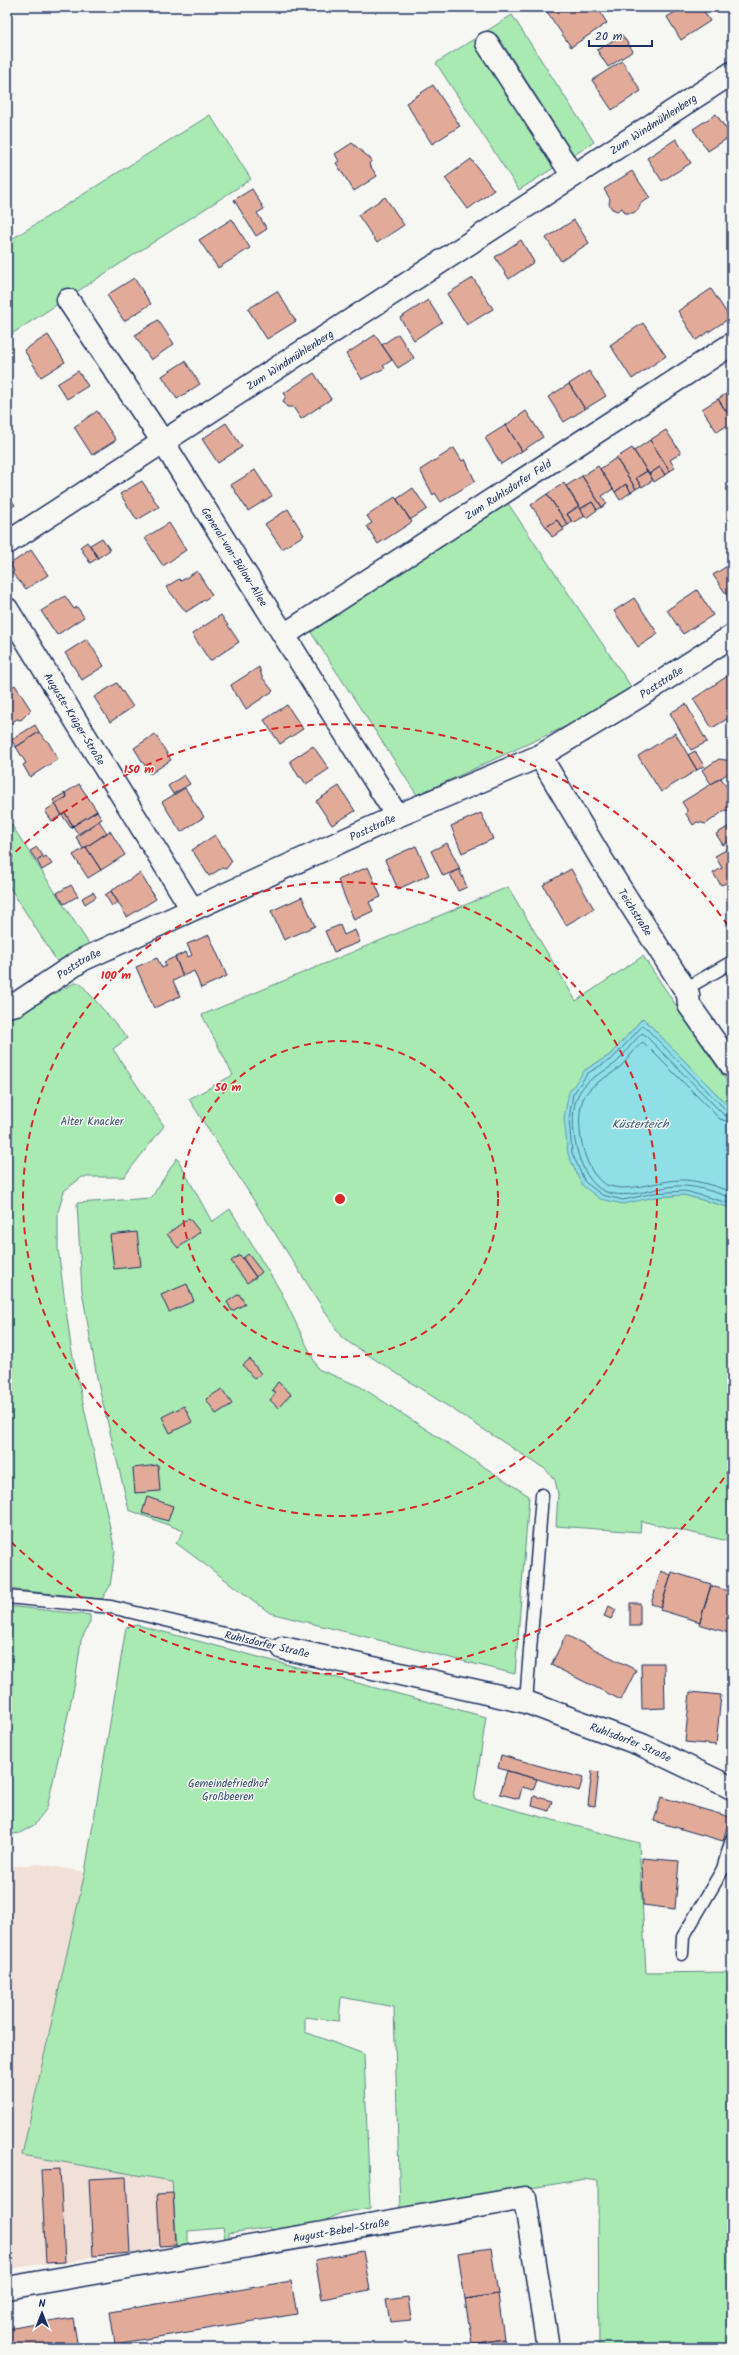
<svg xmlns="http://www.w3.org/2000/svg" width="739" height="2355" viewBox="0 0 739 2355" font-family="Kalam,sans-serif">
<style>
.built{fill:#f0e0d7}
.green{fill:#a9eab3;stroke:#628c88}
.water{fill:#8edfe6;stroke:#6099b0}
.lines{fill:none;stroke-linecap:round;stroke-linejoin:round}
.shore{stroke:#497594;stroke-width:1}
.building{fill:#e2ab99;stroke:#1b2f5e}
.lane-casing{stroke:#1b2f5e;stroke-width:15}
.street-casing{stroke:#1b2f5e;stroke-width:25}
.lane{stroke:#f6f6f2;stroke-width:12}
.street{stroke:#f6f6f2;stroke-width:22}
.ring{fill:none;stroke:#d62828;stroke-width:2;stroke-dasharray:7 5}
.labels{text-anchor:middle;stroke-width:3;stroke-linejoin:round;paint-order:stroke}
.street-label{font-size:11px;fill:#1b2f5e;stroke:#f6f6f2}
.park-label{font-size:11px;fill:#37546f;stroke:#f6f6f2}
.water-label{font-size:12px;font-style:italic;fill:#385b80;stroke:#f6f6f2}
.centre{fill:#d62828;stroke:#f6f6f2;stroke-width:2}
.ring-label{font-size:12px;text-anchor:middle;font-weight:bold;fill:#d62828;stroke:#f6f6f2;stroke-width:3;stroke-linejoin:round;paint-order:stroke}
</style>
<rect width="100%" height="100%" fill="#f6f6f2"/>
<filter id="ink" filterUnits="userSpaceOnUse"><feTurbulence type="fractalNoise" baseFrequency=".025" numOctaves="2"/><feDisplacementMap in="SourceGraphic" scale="8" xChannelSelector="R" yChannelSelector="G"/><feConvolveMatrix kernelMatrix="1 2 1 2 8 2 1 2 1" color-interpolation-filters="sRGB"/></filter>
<g filter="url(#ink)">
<path class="built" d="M39 1864 85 1872 22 2155 172 2181 177 2246 158 2247 132 2255 90 2257 66 2263 37 2265 7 2269V1867Z"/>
<path class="green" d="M512 15 594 142 574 155 497 35 478 46 555 167 519 190 436 63Z
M210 115 251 179 7 337V242Z
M507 502 636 694 417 795 310 631Z
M7 818 89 944 58 963 7 883Z
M508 887 576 1001 643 956 732 1089V1110L643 1018 610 1055 585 1070 655 1197 684 1195 732 1208V1542L641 1521 640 1532 556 1526 558 1494 555 1480 545 1469 342 1338 189 1099 233 1075 202 1015Z
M74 983H80L128 1038 113 1049 164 1126 124 1177H82L64 1191 58 1212V1249L71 1347 115 1551 110 1586 102 1599 7 1589V1020Z
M177 1158 212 1222 230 1209 281 1292 318 1369 361 1387 529 1496 515 1674 270 1613 176 1543 184 1531 129 1510 98 1383 82 1291 77 1203 151 1198Z
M7 1606 90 1615V1622L81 1640 75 1683 47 1808 34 1825 20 1833 7 1835Z
M137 1625 486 1717 474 1799 639 1843 646 1973 732 1972V2348H599L598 2181 585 2179 400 2210 394 2007 341 1997 339 2021 305 2017V2032L364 2054 370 2208 341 2213 315 2226 273 2232 270 2227 229 2233V2238L225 2239 223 2228 188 2231V2245L177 2246 172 2181 22 2155 85 1872 126 1628Z"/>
<path class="water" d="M643 1018 732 1110V1208L684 1195 655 1197 623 1204 600 1199 582 1185 568 1154 564 1118 569 1092 585 1070 610 1055Z"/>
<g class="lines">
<path class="shore" d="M732 1112 727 1111 643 1025 613 1058 588 1073 573 1094 569 1119 572 1153 585 1182 602 1195 623 1200 654 1193 685 1191 732 1204
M732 1117 724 1115 643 1033C633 1040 626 1053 617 1062 603 1074 588 1076 578 1095 566 1119 577 1179 604 1191 629 1202 659 1184 685 1186 700 1187 718 1193 732 1198
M732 1123 720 1119 643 1042C635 1048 628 1059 621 1066 608 1078 593 1081 584 1097 573 1119 583 1175 607 1185 628 1194 661 1179 685 1180 700 1181 718 1187 732 1192"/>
</g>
<path class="building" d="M549 7H597L607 23 571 47 545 9Z
M683 7H701L710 21 681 40 667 17Z
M622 35 633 51 608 67 597 50Z
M622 61 641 91 612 110 592 80Z
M433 85 460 126 432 144 406 103Z
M716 114 731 136 708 151 693 129Z
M676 139 691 163 662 181 647 158Z
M352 143 372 160 369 164 377 176 354 191 336 163 339 161 335 154Z
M471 159 494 190 468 209 445 178Z
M632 171 650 198 641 203 638 210 633 213H625L622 208 617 211 612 209 609 204 610 199 604 189Z
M252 189 264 209 257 213 267 229 256 236 234 200Z
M385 197 404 225 377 243 358 215Z
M232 219 250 248 218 268 199 240Z
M574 220 589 243 561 261 546 238Z
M521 240 534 262 509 279 495 257Z
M134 278 151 304 124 321 107 295Z
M473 278 493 309 467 325 447 294Z
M711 289 730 318 696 340 678 311Z
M277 291 296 321 267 339 248 309Z
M428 300 442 322 414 340 400 318Z
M158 320 174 344 151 360 135 335Z
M643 323 666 356 632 379 610 345Z
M398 334 414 358 398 368 382 345Z
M48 335 65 362 41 377 24 350Z
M375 335 392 360 383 366 385 368 362 379 346 354Z
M185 361 200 384 177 399 162 376Z
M78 371 88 386 67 399 57 384Z
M589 371 606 396 585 409 569 384Z
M314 373 331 399 301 419 293 407H287L283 401 286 396 284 393Z
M569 384 585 409 564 422 548 397Z
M732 390V420L718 399Z
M718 399 732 420V431L728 425 717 432 702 409Z
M97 411 116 440 92 455 74 427Z
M526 411 543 437 522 451 506 425Z
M226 423 242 447 218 463 202 439Z
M506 425 522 451 501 464 485 438Z
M666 430 681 453 670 460 675 468 670 471 650 440Z
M650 440 670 471 665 475 660 467 649 474 634 451Z
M454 448 462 461 465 459 475 481 441 502 435 493 433 495 420 470Z
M632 448 647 471 636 478 641 486 636 489 616 458Z
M616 458 636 489 631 492 626 484 615 492 600 469Z
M598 466 613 489 602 496 607 504 602 507 582 476Z
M660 467 665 475 654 482 649 474Z
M255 470 272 496 248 511 231 485Z
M647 471 653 480 642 487 636 478Z
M582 476 602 507 597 510 592 502 580 509 566 486Z
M142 481 159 507 137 520 120 494Z
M564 483 579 506 567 514 572 522 568 525 547 494Z
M626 484 631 492 620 500 615 492Z
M413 488 427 509 410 520 397 499Z
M7 494 15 505 7 510Z
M547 494 568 525 563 528 557 520 546 527 531 505Z
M395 497 412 522 378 544 367 526 372 523 367 516Z
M592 502 597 510 586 518 580 509Z
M579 506 585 516 573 523 567 514Z
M288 509 304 535 282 549 265 524Z
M557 520 564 530 552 537 546 527Z
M169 523 186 550 163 566 145 538Z
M102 538 110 550 98 558 90 545Z
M87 542 98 558 90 563 80 547Z
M31 550 48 575 26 589 12 573 14 571 10 564Z
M732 563V600L731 601 713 575Z
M197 571 212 595 186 612 166 587 179 579 181 581Z
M697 590 713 615 683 634 667 610Z
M65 596 74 609 77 607 84 617 57 635 41 611Z
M634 598 658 634 638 647 614 611Z
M221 615 239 642 210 661 192 634Z
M87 639 104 666 82 680 65 653Z
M259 667 262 677 273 691 246 709 239 697 236 696 231 685Z
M732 673V716L712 728 693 699Z
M117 683 133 707 110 722 94 697Z
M15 685 31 710 21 720 17 719 9 724 7 721V690Z
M686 704 707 742 691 750 670 713Z
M287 705 303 729 280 744 264 720Z
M35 725 39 732 16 747 11 740Z
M39 732 46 741 47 740 58 759 30 777 23 765 26 763 16 747Z
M675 733 697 770 661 792 638 756Z
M155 734 171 760 150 774 134 748Z
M313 746 329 769 306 784 301 777H299L290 761Z
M695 751 704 766 697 770 688 755Z
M719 759 732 761V771L711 784 702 770Z
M184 775 190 784 173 794 168 786Z
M721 778 732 795V808L728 811 725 810 706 824 697 822 693 825 686 814 687 810 682 802Z
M79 784 97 811 73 826 65 813 62 815 55 804 67 797 65 793Z
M339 786 355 811 332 825 316 801Z
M185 788 204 817 181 832 162 802Z
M65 793 67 797 55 804 53 800Z
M55 804 62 815 52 821 45 811Z
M97 811 102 819 78 834 73 826Z
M65 813 73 826 71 828 62 815Z
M481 813 493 839 462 853 451 826Z
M99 821 107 833 83 849 76 837Z
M731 825 732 840 723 845 716 834Z
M110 831 125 855 101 870 86 847Z
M215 835 232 861 226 869 222 868 209 876 192 850Z
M447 843 460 869 443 876 431 851Z
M416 846 429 875 398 889 385 860Z
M37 847 43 856 36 860 30 851Z
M86 847 101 870 88 878 73 855Z
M728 849 732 855V881L721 885 713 873 722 868 715 856Z
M46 856 52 864 42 870 37 861Z
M368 867 381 897 369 902 373 911 354 920 338 880Z
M459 869 467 887 458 891 450 874Z
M571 869 594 909 566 925 543 885Z
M140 873 156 899 127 917 111 891Z
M71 885 78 896 64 904 57 893Z
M111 891 118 902 112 906 105 895Z
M93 892 96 897 85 904 82 898Z
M302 897 315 926 284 940 271 911Z
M340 925 344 935 355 930 360 942 334 952 325 931Z
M209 935 227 976 201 988 194 971 183 976 175 957 186 952 188 957 192 955 187 944Z
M175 957 183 976 173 981 180 996 154 1008 136 967 157 958 162 968 166 966 164 962Z
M7 966 13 975 7 979Z
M189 1218 200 1232 178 1248 167 1234Z
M137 1232 141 1266 114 1269 110 1235Z
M248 1254 262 1272 256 1277 243 1258Z
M240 1255 256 1277 247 1283 231 1261Z
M187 1284 194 1301 169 1312 161 1295Z
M239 1294 245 1304 232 1311 227 1302Z
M250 1359 261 1374 254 1379 243 1365Z
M278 1382 291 1394 278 1408 270 1400 276 1393 272 1390Z
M222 1389 232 1404 216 1414 206 1399Z
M184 1406 192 1422 170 1433 162 1417Z
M158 1465 160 1491 135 1493 133 1468Z
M147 1497 173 1506 168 1521 142 1513Z
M661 1571 671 1575 661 1607 651 1604Z
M672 1572 711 1584 700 1622 660 1610Z
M711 1586 732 1592V1634L699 1624Z
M630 1603H640V1626H630Z
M609 1606 616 1610 611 1619 604 1616Z
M566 1635 636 1670 621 1700 551 1665Z
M641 1663H664L665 1708 642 1709Z
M690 1692 721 1695 716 1745 685 1742Z
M501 1755 583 1778 579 1791 498 1768Z
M507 1771 537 1779 533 1790 522 1787 519 1799 500 1794Z
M592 1771 599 1772 595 1806 588 1805Z
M534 1796 552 1801 549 1811 532 1806Z
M661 1797 730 1817 723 1841 654 1821Z
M642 1858 679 1861 675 1909 643 1905Z
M60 2169 65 2262 46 2263 41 2170Z
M126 2177 130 2253 93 2256 89 2179Z
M173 2193 176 2245 160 2246 157 2194Z
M491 2248 498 2294 465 2299 458 2253Z
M363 2251 370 2290 322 2299 315 2260Z
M291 2281 297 2314 115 2344 110 2312Z
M498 2294 504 2339 472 2344 465 2299Z
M408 2297 411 2320 390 2322 386 2300Z
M73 2318 78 2348H7V2329Z
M504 2339 506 2348H472V2344Z"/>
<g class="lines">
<defs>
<path id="lane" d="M688 994 692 985 732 962
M7 1597 111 1607 283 1648
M526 1702 542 1495
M682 1954 683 1937 723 1869 732 1839"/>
<g id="street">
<path d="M487 43 573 176"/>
<path id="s1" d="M68 300 163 442 397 816"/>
<path id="s2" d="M7 543 732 73"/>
<path id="s3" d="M7 609 192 909"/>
<path id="s4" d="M284 635 732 344"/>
<path id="s5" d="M540 756 602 860 688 994 689 1005 732 1066"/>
<path id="s6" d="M7 1006 16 1004 82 960 397 816 540 756 638 697 732 636"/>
<path id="s7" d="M283 1648 526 1702 642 1745 732 1788"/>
<path id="s8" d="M7 2288 525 2198 548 2348"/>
</g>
</defs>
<use href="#lane" class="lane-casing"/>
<use href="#street" class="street-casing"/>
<use href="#lane" class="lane"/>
<use href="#street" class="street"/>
</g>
</g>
<g class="ring">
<circle cx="340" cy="1199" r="158"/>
<circle cx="340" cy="1199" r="317"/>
<path d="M731 1468A475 475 0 0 1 7 1538M7 860A475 475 0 0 1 731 930"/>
</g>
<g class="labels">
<g class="street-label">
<text dy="4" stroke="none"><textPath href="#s2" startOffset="770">Zum Windmühlenberg</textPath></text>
<text dy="4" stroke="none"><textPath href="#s2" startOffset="337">Zum Windmühlenberg</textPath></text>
<text dy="4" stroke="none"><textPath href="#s4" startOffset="267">Zum Ruhlsdorfer Feld</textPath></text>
<text dy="4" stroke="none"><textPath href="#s1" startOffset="306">General-von-Bülow-Allee</textPath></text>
<text dy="4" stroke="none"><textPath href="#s6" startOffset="732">Poststraße</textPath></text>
<text dy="4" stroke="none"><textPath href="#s3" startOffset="129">Auguste-Krüger-Straße</textPath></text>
<text dy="4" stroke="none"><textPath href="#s6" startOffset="408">Poststraße</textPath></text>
<text dy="4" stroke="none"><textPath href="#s5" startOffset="183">Teichstraße</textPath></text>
<text dy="4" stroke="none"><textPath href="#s6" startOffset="84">Poststraße</textPath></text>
<text transform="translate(267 1644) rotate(13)" y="4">Ruhlsdorfer Straße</text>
<text dy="4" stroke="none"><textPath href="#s7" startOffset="361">Ruhlsdorfer Straße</textPath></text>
<text dy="4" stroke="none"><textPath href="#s8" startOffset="339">August-Bebel-Straße</textPath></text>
</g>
<g class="park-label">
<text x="92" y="1125">Alter Knacker</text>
<text x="228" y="1787">Gemeindefriedhof<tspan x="228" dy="13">Großbeeren</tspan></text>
</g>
<g class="water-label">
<text x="640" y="1128">Küsterteich</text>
</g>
</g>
<circle cx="340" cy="1199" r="6" class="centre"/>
<g class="ring-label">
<text x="139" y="773">150 m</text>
<text x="116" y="979">100 m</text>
<text x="228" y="1091">50 m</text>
</g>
<rect width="739" height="2355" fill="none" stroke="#f6f6f2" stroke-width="24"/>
<rect x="12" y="12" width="715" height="2331" fill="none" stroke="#1b2f5e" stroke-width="1.5" filter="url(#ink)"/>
<g transform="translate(42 2313)" stroke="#f6f6f2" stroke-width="3" paint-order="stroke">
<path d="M0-3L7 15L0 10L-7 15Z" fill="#1b2f5e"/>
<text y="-6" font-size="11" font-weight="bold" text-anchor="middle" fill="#1b2f5e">N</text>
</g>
<path d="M589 40v6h63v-6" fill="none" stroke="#1b2f5e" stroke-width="2"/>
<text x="595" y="40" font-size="12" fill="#1b2f5e" stroke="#f6f6f2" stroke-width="3" paint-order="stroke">20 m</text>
</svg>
